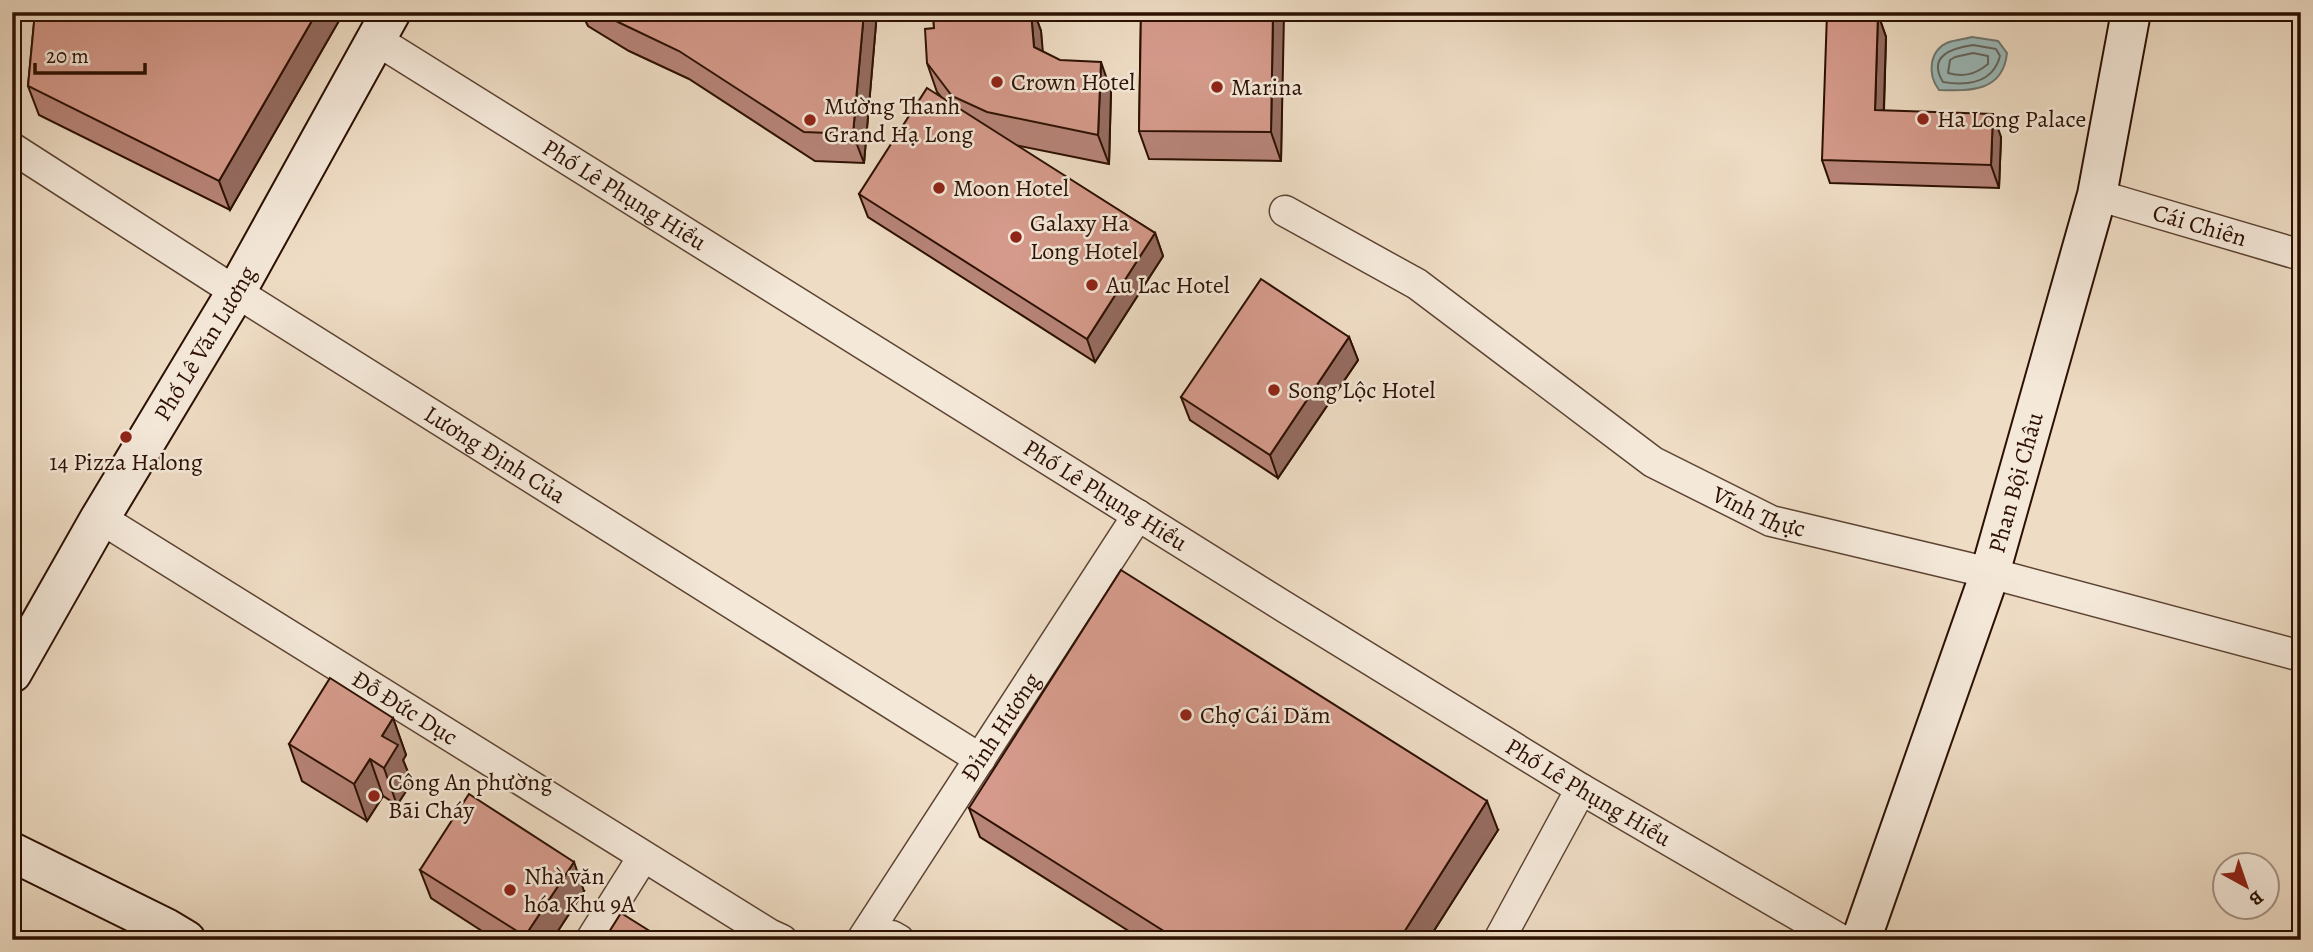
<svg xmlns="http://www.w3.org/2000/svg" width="2313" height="952" viewBox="0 0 2313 952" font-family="Alegreya,serif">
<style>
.water{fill:#9bbaba;stroke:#6f7670;stroke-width:2}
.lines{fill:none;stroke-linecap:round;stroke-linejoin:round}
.shore{stroke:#64655e;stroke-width:2}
.street-casing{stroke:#5c4332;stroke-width:33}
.secondary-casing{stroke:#2c1002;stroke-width:42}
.street{stroke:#f4e8d9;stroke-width:30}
.secondary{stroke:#f4e8d9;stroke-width:38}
.wall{fill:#b78478;stroke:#2c1002;stroke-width:2}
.shaded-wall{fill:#956c61;stroke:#2c1002;stroke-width:2}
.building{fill:#d59a8b;stroke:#2c1002;stroke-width:2}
.poi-dot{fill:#8f2418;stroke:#f4e8d9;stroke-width:2.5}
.labels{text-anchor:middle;stroke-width:5;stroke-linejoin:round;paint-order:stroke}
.poi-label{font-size:24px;fill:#2c1002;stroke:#f4e8d9;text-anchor:start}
.street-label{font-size:24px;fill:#2c1002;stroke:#f4e8d9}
</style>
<rect width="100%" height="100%" fill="#eedcc4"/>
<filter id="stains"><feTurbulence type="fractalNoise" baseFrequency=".00286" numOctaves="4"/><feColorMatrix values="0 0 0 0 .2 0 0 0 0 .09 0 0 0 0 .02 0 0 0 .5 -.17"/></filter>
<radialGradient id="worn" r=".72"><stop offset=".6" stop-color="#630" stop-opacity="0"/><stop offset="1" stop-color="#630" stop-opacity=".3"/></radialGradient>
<path class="water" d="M1972 37 1998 41 2007 53C2003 92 1970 91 1939 90 1927 74 1929 50 1949 42 1956 40 1965 39 1972 37Z"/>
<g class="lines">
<path class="shore" d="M1973 45 1996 49 2000 56C1993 83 1967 86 1943 82 1927 56 1952 48 1973 45Z
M1973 53 1988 56V64C1975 75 1963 77 1948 73L1950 60 1955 57Z"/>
<defs>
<g id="street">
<path id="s1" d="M375 39 1283 606 1581 789 1841 940"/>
<path id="s2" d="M12 148 236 292 980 759"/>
<path id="s3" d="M2097 195 2301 255"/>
<path id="s4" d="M1285 211 1417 284 1653 462 1771 521 1990 573 2301 656"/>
<path id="s5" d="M100 518 769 934 782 940"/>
<path d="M591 940 643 857"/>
<path id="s6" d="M862 940 1138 515"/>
<path d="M883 940 892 936 899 940"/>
<path d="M1499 940 1581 789"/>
</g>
<g id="secondary">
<path id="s7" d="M12 673 100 518 236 292 391 12"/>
<path d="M12 852 166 928 186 940"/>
<path id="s8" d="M1861 940 1990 573 2097 195 2131 12"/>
</g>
</defs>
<use href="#street" class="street-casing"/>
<use href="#secondary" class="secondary-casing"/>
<use href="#street" class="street"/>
<use href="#secondary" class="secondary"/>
</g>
<path class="wall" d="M35 12H344L230 210 39 115 28 86Z
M581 12H877L864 163 815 161 689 79 629 51 588 26Z
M933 12H1034L1041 31 1042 51 1111 91 1109 164 1015 145 1155 233 1163 256 1095 362 868 217 859 194 942 98 937 92 927 63 934 28Z
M1141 12H1283L1281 161 1149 159 1139 131Z
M1878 14 1886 37 1884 111 2001 137 1999 188 1830 183 1822 160Z
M1349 337 1358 360 1278 478 1190 420 1181 397Z
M393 718 406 755 403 760 412 782 397 805 383 796 367 821 302 781 289 744Z
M969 808 1498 830 1428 940H1143L980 837Z
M420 870 584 891 552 940H496L431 898Z"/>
<path class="shaded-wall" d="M317 12H344L230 210 219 181Z
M864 12H877L864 163 853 134Z
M1031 12H1034L1041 31 1045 76 1034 47Z
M1273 12H1283L1284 14 1281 161 1271 132Z
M1878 14 1886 37 1883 133 1875 110Z
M1101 62 1111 91 1109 164 1098 135Z
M1993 114 2001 137 1999 188 1991 165Z
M1155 233 1163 256 1095 362 1087 339Z
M1349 337 1358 360 1278 478 1270 455Z
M393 718 406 755 403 760 412 782 397 805 384 768 382 736Z
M370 759 383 796 367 821 354 784Z
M1487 801 1498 830 1428 940H1399Z
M574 862 584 891 552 940H527L525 936Z"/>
<path class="building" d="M35 12H317L219 181 28 86Z
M602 12H864L853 134 804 132 679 51 618 22Z
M933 12H1031L1034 47 1060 60 1101 62 1098 135 987 112 952 96 927 63 925 29 934 28Z
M1141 12H1273L1271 132 1139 131Z
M1827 13 1878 14 1875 110 1993 114 1991 165 1822 160Z
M927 88 1155 233 1087 339 859 194Z
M1261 279 1349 337 1270 455 1181 397Z
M1121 570 1487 801 1399 940H1178L969 808Z
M330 678 393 718 382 736 398 745 384 768 370 759 354 784 289 744Z
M469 794 574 862 525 936 420 870Z
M621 913 664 940H604Z"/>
<g class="poi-dot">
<circle cx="997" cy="82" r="7"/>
<circle cx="1217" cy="87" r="7"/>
<circle cx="1923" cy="119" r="7"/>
<circle cx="810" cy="120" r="7"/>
<circle cx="939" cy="188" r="7"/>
<circle cx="1016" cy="237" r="7"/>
<circle cx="1092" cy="285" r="7"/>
<circle cx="1274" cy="390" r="7"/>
<circle cx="126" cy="437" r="7"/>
<circle cx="1186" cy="715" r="7"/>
<circle cx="374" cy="796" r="7"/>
<circle cx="510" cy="890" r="7"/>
</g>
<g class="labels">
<g class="poi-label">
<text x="1011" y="90">Crown Hotel</text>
<text x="1231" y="95">Marina</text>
<text x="824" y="114">Mường Thanh<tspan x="824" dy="28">Grand Hạ Long</tspan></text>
<text x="1937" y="127">Ha Long Palace</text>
<text x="953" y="196">Moon Hotel</text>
<text x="1030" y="231">Galaxy Ha<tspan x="1030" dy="28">Long Hotel</tspan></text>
<text x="1106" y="293">Au Lac Hotel</text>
<text x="1288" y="398">Song Lộc Hotel</text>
<text x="126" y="470" text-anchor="middle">14 Pizza Halong</text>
<text x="1200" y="723">Chợ Cái Dăm</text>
<text x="388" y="790">Công An phường<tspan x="388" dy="28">Bãi Cháy</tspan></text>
<text x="524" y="884">Nhà văn<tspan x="524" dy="28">hóa Khu 9A</tspan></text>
</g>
<g class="street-label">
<text dy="8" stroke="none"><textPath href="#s1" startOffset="294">Phố Lê Phụng Hiểu</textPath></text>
<text dy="8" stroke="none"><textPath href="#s3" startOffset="107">Cái Chiên</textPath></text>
<text dy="8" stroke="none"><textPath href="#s7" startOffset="382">Phố Lê Văn Lương</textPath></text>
<text dy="8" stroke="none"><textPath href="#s2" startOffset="572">Lương Định Của</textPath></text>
<text dy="8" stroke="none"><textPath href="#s8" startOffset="483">Phan Bội Châu</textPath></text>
<text dy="8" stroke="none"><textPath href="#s1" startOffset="861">Phố Lê Phụng Hiểu</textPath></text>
<text dy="8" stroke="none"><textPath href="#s4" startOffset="564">Vĩnh Thực</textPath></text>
<text dy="8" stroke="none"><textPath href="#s5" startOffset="359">Đỗ Đức Dục</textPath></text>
<text dy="8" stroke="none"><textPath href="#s6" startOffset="254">Đỉnh Hương</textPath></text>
<text dy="8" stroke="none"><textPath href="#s1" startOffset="1428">Phố Lê Phụng Hiểu</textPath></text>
</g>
</g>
<rect width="2313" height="952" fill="none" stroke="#eedcc4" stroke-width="42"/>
<rect x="14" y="14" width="2285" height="924" fill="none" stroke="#2c1002" stroke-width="3.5"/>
<rect x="21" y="21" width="2271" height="910" fill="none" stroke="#2c1002" stroke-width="2"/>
<g transform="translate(2246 886) rotate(140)"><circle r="33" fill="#f4e8d9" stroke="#a49283" stroke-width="2"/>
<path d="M0-5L12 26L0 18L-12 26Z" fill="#8f2418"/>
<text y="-10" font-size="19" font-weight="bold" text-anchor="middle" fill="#2c1002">B</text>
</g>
<path d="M35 63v10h110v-10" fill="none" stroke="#2c1002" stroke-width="3.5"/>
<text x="46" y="63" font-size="21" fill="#2c1002" stroke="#f4e8d9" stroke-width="5" paint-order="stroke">20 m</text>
<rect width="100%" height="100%" filter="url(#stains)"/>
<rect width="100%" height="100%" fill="url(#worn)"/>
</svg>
